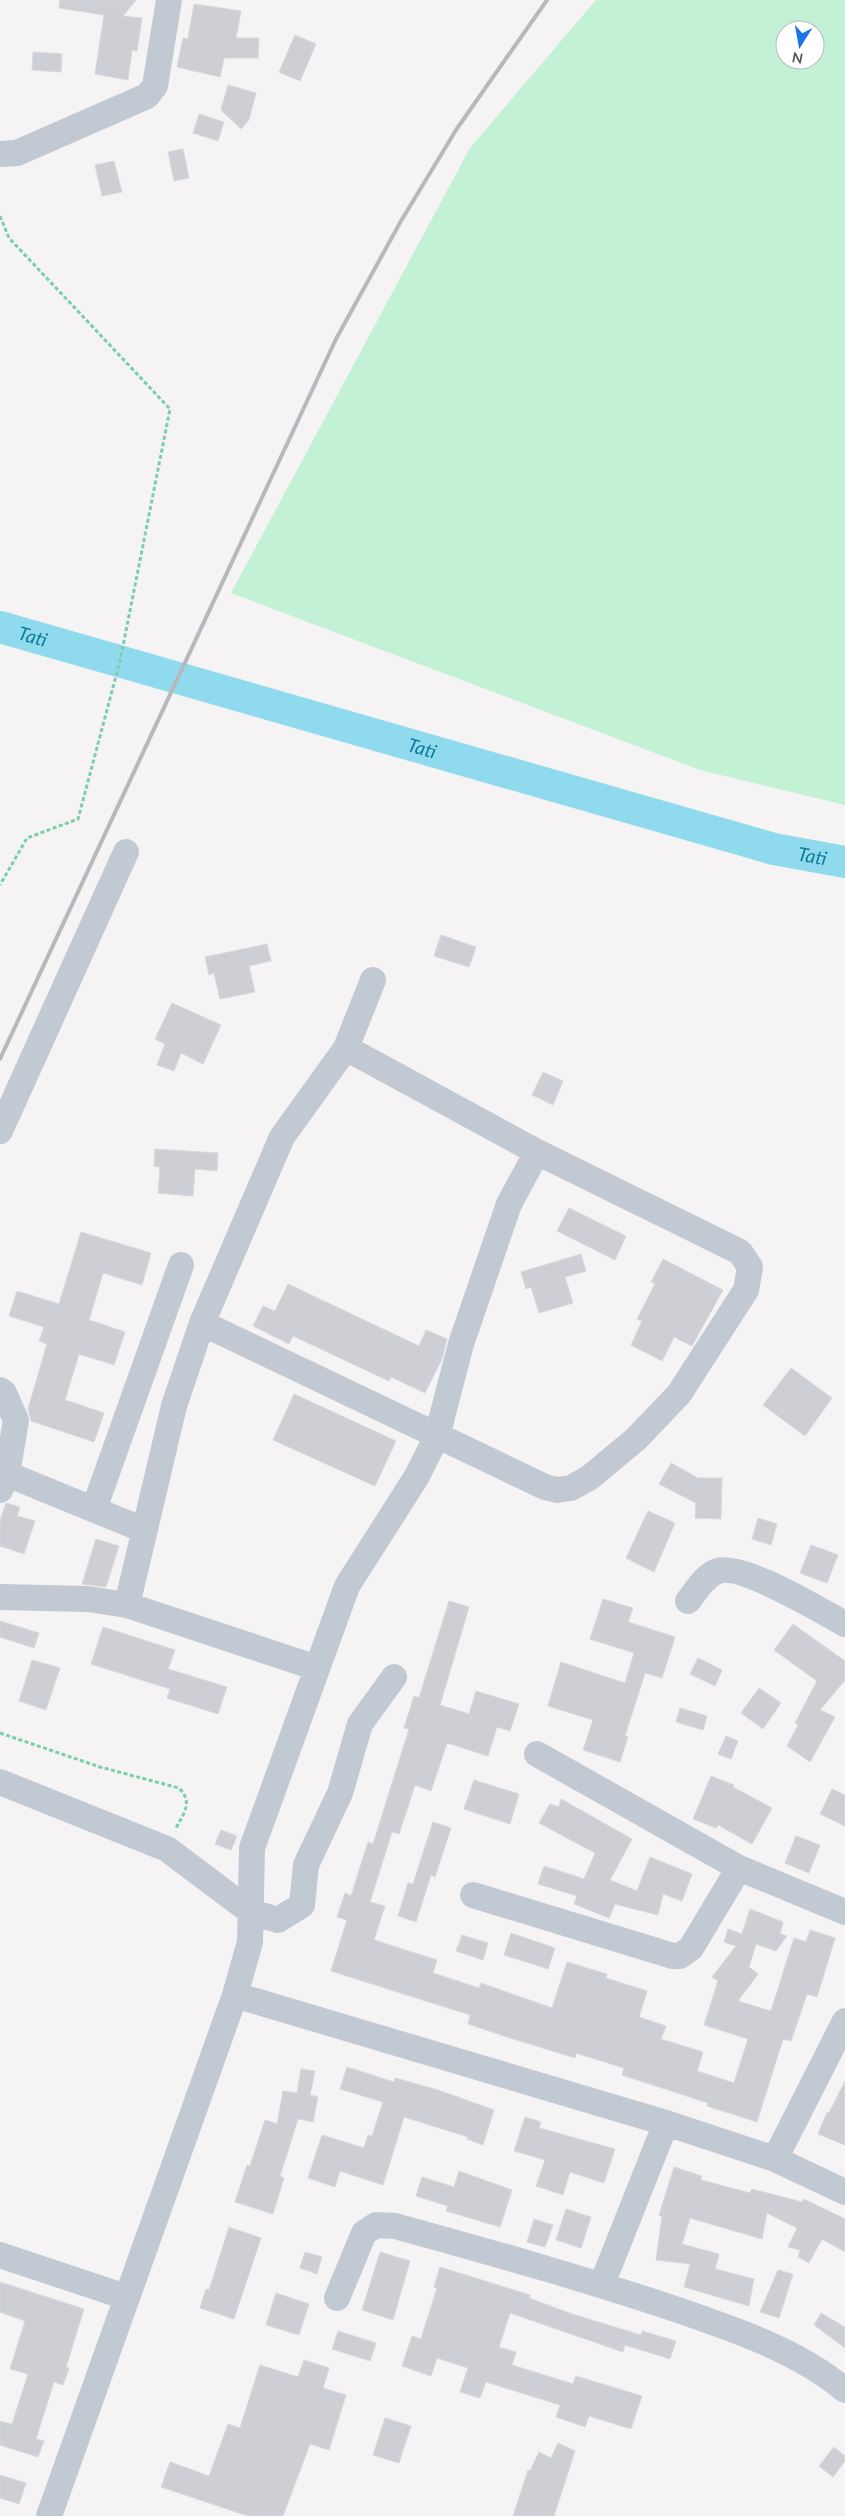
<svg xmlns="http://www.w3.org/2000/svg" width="845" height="2516" viewBox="0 0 845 2516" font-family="Lato,sans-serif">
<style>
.green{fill:#c3f1d5;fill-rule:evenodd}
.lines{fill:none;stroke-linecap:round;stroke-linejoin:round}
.river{stroke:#90daee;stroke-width:32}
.building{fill:#cdcfd5;stroke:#d7d9de}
.path{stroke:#7ad0a6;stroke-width:3;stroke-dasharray:4 2.5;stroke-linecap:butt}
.minor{stroke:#c1cad2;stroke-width:26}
.rail{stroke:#b5b8bd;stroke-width:4}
.labels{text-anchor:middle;stroke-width:4;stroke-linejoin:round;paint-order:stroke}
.water-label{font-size:19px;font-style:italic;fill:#0c7c9b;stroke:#fff}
</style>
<rect width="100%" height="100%" fill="#f5f3f3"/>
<path class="green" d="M596 0H845V805L700 770 231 593 470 148ZM785 30H815V60H785Z"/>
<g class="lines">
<path class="river" id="s1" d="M0 627 774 849 845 862"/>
</g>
<path class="building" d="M60 0H136L123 16 142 18 137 51 132 50 128 80 95 74 104 15 59 8Z
M194 4 241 11 236 38H259L258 58H224L220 77 177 67 183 38 188 39Z
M295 35 316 44 300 81 279 72Z
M33 52 62 54 61 72 32 70Z
M228 85 256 93 249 120 241 129 221 110Z
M199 114 224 122 218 141 193 133Z
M183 149 189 178 174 181 168 152Z
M114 161 122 192 102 196 95 165Z
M441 935 476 947 469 967 434 956Z
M267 944 271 961 249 966 255 992 220 999 214 973 209 975 205 957Z
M172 1003 221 1025 203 1064 181 1053 174 1071 157 1065 165 1044 155 1039Z
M543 1072 563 1081 553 1105 532 1095Z
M155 1149 218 1153 217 1171 195 1169 193 1196 158 1193 160 1167 154 1166Z
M569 1208 626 1236 615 1260 557 1231Z
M81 1232 151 1253 142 1285 103 1273 89 1320 125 1332 114 1365 79 1354 65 1400 104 1413 94 1442 31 1421 28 1409 47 1344 39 1341 44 1327 9 1316 17 1291 59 1304Z
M581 1254 586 1271 565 1277 573 1303 539 1313 531 1287 526 1289 521 1272Z
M663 1259 723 1290 692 1346 674 1337 662 1361 631 1345 642 1321 637 1319 655 1284 651 1282Z
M288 1284 419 1346 426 1330 447 1339 442 1359 425 1393 391 1377 389 1381 293 1336 289 1344 253 1326 263 1306 275 1311Z
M791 1368 832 1398 805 1436 763 1405Z
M294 1394 396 1441 375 1486 273 1440Z
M671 1463 698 1478H722L721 1519 695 1518 696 1503 659 1484Z
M6 1503 20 1507 17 1516 35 1521 24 1554 0 1546V1521Z
M648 1511 675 1523 654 1572 626 1558Z
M758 1518 777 1524 771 1545 752 1539Z
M96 1539 119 1546 106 1587 82 1584Z
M811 1545 838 1555 827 1583 800 1573Z
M603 1599 633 1608 628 1622 675 1637 662 1678 645 1673 625 1736 628 1737 620 1762 583 1750 593 1720 548 1706 561 1662 625 1683 634 1653 590 1639Z
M449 1601 469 1607 440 1705 469 1714 476 1691 519 1704 510 1731 497 1727 488 1756 447 1743 431 1791 415 1785 399 1834 392 1832 370 1902 385 1906 374 1940 437 1960 433 1973 479 1988 481 1983 552 2008 567 1962 607 1974 606 1978 647 1991 639 2017 666 2026 661 2039 703 2052 697 2071 734 2083 748 2039 704 2025 718 1981 712 1977 736 1946 724 1942 728 1929 742 1934 750 1909 783 1922 780 1934 787 1936 776 1951 756 1944 749 1967 758 1974 738 2001 771 2011 794 1938 806 1942 810 1930 835 1938 817 1997 807 1994 791 2041 783 2039 757 2122 707 2106 708 2103 622 2075 624 2068 576 2053 575 2058 507 2037 468 2024 470 2015 331 1971 347 1920 337 1917 345 1893 351 1896 368 1842 373 1844 409 1729 404 1728 414 1696 419 1698Z
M0 1621 39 1633 34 1648 0 1637Z
M793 1624 845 1661V1680L820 1710 835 1717 810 1762 787 1746 798 1725 795 1723 817 1681 774 1650Z
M103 1627 175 1650 168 1669 227 1687 218 1714 167 1698 170 1689 91 1664Z
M698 1658 722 1670 715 1686 690 1674Z
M32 1660 60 1668 46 1710 19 1701Z
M759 1688 781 1703 763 1729 741 1713Z
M680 1708 707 1716 703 1730 676 1722Z
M726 1736 738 1741 731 1759 718 1754Z
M711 1776 734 1785 733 1787 772 1808 752 1844 718 1825 716 1828 693 1819Z
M474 1780 519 1794 510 1824 464 1809Z
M832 1789 845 1795V1826L820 1814Z
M561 1799 632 1839 610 1880 637 1891 650 1857 692 1874 682 1901 663 1894 658 1915 615 1904 609 1918 574 1904 577 1896 538 1884 544 1866 584 1879 595 1853 539 1823 550 1804 559 1807Z
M433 1822 451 1828 435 1877 431 1875 416 1922 398 1916 408 1883 413 1884Z
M221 1830 237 1836 231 1850 215 1844Z
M796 1836 820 1845 809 1873 785 1863Z
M511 1933 555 1948 548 1969 504 1955Z
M462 1935 488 1943 483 1960 456 1951Z
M347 2067 394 2082 395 2078 438 2090 494 2110 483 2145 467 2139 468 2137 404 2117 383 2185 340 2171 335 2187 308 2178 322 2135 364 2148 368 2135 372 2136 383 2102 340 2089Z
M301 2069 315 2071 310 2095 318 2097 313 2122 298 2119 280 2176 284 2178 273 2214 235 2202 247 2165 250 2166 265 2120 277 2124 283 2091 297 2093Z
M845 2081V2145L818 2134 827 2112 829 2113Z
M525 2117 541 2122 539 2128 615 2149 604 2183 570 2172 563 2195 536 2186 545 2160 514 2151Z
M674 2167 702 2176 701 2180 750 2193 752 2189 802 2202 804 2199 845 2219V2252L822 2239 809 2263 798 2257 800 2250 788 2247 797 2228 767 2213 762 2239 690 2218 682 2244 719 2254 715 2269 754 2279 749 2306 684 2287 690 2264 656 2260 662 2216 659 2215Z
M459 2171 512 2190 500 2227 446 2211 448 2206 416 2196 422 2177 454 2187Z
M566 2209 591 2217 581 2248 556 2240Z
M534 2219 553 2225 545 2247 527 2242Z
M229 2227 261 2238 234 2319 200 2308 206 2289 209 2290Z
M305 2252 322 2257 317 2274 300 2268Z
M380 2252 410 2261 393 2320 362 2310Z
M440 2267 530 2295 529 2298 572 2314 641 2335 642 2331 676 2341 670 2359 625 2345 623 2352 510 2313 499 2347 516 2352 512 2365 573 2384 576 2376 642 2396 631 2429 589 2416 585 2427 556 2417 560 2405 486 2382 480 2398 460 2392 468 2368 437 2358 431 2376 402 2366 412 2336 421 2339 437 2288 434 2287Z
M778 2270 793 2274 779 2318 760 2312Z
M0 2282 84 2309 66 2367 69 2368 63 2385 54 2382 36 2439 44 2441 38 2457 0 2445V2421L12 2424 28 2374 10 2369 25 2321 0 2312Z
M276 2293 309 2304 299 2335 266 2325Z
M821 2313 845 2327V2348L814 2325Z
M338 2331 376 2343 370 2361 332 2349Z
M304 2360 329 2368 323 2388 346 2395 329 2450 310 2444 283 2516H248L161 2487 170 2462 209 2476 228 2424 240 2428 260 2365 298 2377Z
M385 2418 411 2426 399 2463 373 2455Z
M558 2443 575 2451 554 2516H513L528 2470 530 2471 539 2452 551 2458Z
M834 2447 845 2456V2461L833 2477 819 2466Z
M0 2475 26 2483 19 2504 0 2498Z"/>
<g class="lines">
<path class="path" d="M0 216 9 238 170 409 120 661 78 819 27 838 0 885
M0 1733 100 1767 179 1788C194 1803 183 1814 175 1830"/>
<path class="minor" d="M0 154 17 153 147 96 155 86 169 0
M0 1131 126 852
M202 1323 545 1487 557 1490 571 1488 589 1478 636 1439 679 1394 746 1290 750 1267 740 1252 537 1152 346 1048
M0 1390 4 1393 16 1420 7 1474 0 1490
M7 1474 144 1530
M94 1509 181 1265
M0 1597 88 1599 127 1605 317 1668
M688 1601C696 1591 705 1575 718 1571 742 1563 821 1611 845 1624
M127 1605 174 1406 202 1323 282 1137 346 1048 373 980
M537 1754 739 1868 845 1912
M0 1782 167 1849 251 1912 278 1920 302 1905 306 1865 340 1793 360 1724 394 1677
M473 1895 673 1956H680L691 1948 739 1868
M235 1995 666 2123 775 2159 845 2192
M775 2159 845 2021
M0 2255 126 2297
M602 2284 666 2123
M337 2298 364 2233 376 2225 395 2226C489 2252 583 2278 675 2309 733 2329 797 2350 845 2390
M49 2516 235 1995 250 1942 252 1848 347 1586 417 1476 437 1436 461 1344 509 1204 537 1152"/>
<path class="rail" d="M0 1059 336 339 401 221 456 130 547 0"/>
</g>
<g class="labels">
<g class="water-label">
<text dy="7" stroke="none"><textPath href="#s1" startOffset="34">Tati</textPath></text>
<text dy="7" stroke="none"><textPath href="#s1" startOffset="439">Tati</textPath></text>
<text dy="7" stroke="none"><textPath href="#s1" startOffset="844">Tati</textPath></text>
</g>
</g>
<g transform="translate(800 45) rotate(191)"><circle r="24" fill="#ffffff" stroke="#b7bbc0"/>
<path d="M0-4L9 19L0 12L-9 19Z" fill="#1a73e8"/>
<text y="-8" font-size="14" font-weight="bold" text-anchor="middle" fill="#4a5661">N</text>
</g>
</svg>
